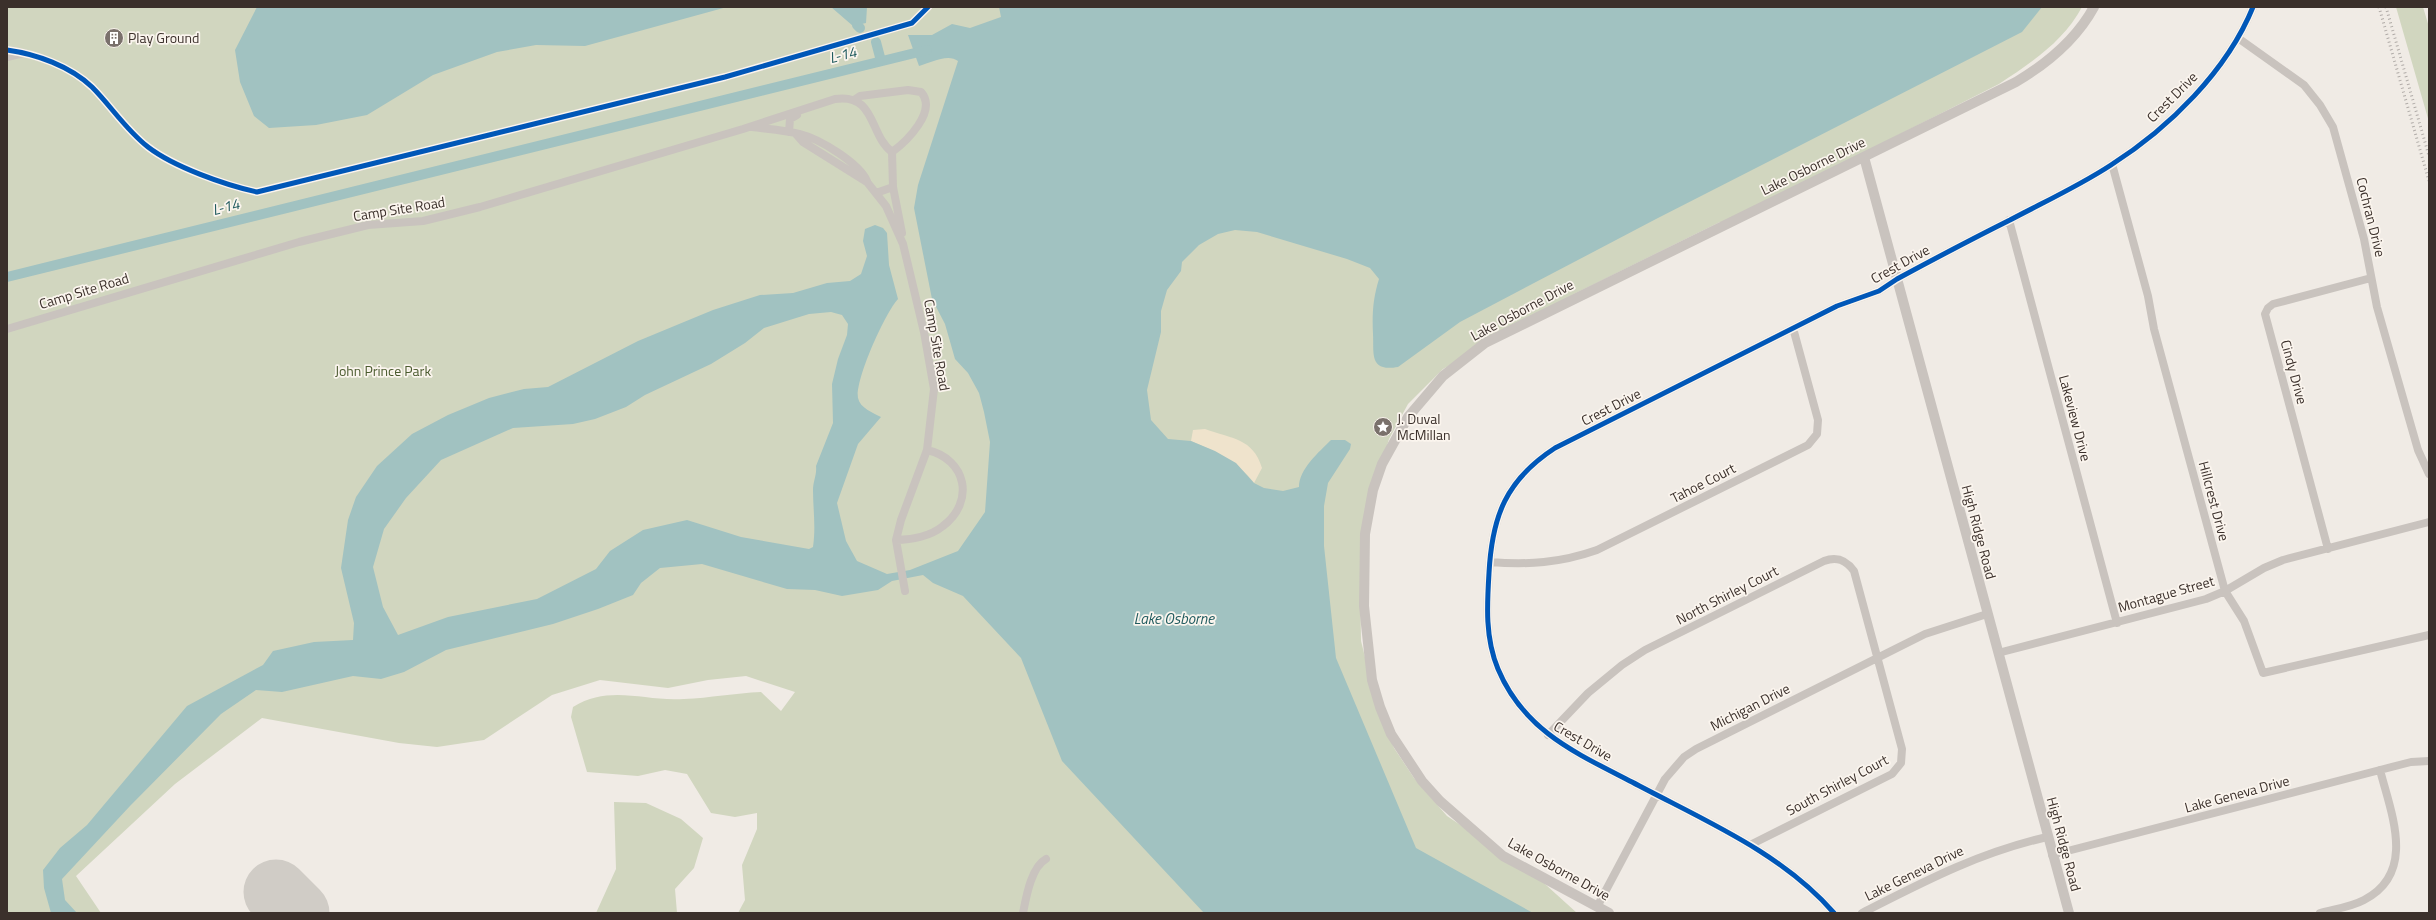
<svg xmlns="http://www.w3.org/2000/svg" width="2436" height="920" viewBox="0 0 2436 920" font-family="'Titillium Web',sans-serif">
<style>
.green{fill:#d1d6bf}
.sand{fill:#efe3cc}
.water{fill:#a1c2c1;fill-rule:evenodd}
.lines{fill:none;stroke-linecap:round;stroke-linejoin:round}
.canal{stroke:#a1c2c1;stroke-width:10}
.taxiway{stroke:#d0ccc6;stroke-width:26}
.runway{stroke:#d0ccc6;stroke-width:65}
.minor{stroke:#c9c3be;stroke-width:8}
.tertiary{stroke:#c9c3be;stroke-width:10}
.rail{stroke:#b1aca8;stroke-width:3;stroke-dasharray:1 3;stroke-linecap:butt}
.cycleway-casing{stroke:#fbf5ee;stroke-width:8}
.cycleway{stroke:#0057b8;stroke-width:5}
.labels{text-anchor:middle;stroke-width:3.5;stroke-linejoin:round;paint-order:stroke}
.poi-label{font-size:14px;fill:#3b302b;stroke:#fbf5ee;text-anchor:start}
.street-label{font-size:14px;fill:#3b302b;stroke:#fbf5ee}
.park-label{font-size:14px;fill:#4a5a2e;stroke:#fbf5ee}
.water-label{font-size:15px;font-style:italic;fill:#1f5a5e;stroke:#fbf5ee}
</style>
<rect width="100%" height="100%" fill="#f0ebe5"/>
<path class="green" d="M7 7H2082C2064 41 2031 63 1999 84L1723 224 1720 222 1574 294 1443 369 1408 404 1389 439 1365 520 1360 578 1361 641 1379 713 1394 748 1414 778 1447 816 1535 875 1577 913H738L745 900 742 865 757 829V813L735 817 711 813 687 774 665 770 638 776 587 772 571 717 573 707C611 684 644 702 684 699 710 698 735 693 761 692L781 711 795 692 746 676 708 680 668 688 600 680 552 695 484 740 437 747 399 743 262 718 175 784 76 876 101 913H7Z
M2396 7H2423L2429 27V122Z
M614 802 646 803 681 819 703 838 694 868 675 889 677 913H596L616 869Z"/>
<path class="sand" d="M1205 429C1232 439 1253 438 1262 468L1254 483C1237 461 1216 452 1191 441L1193 430Z"/>
<path class="water" d="M257 7H727L585 46 536 45 497 52 433 75 367 115 316 125 269 128 254 116 240 82 235 50Z
M831 7H867L866 23 853 26Z
M999 7H2042L2022 32 1656 219 1460 322 1398 367C1369 372 1374 354 1373 334 1372 314 1373 298 1379 279L1370 268 1347 259 1257 232 1235 230 1218 234 1199 245 1182 262 1181 271 1167 290 1161 311V332L1147 390 1151 420 1168 439 1191 441 1215 451 1236 463 1254 483 1264 488 1283 491 1299 487C1299 469 1319 452 1331 440H1345L1351 444 1350 449 1328 483 1324 506V546L1336 658 1416 848 1533 913H1204L1062 761 1021 658 963 596 933 583 923 575 892 581 878 590 842 596 815 590 787 589 702 564 660 568 641 583 633 595 598 609 553 624 446 650 404 672 381 679 353 676 282 692 256 690 221 714 130 806 62 879 65 900 77 913H51L44 888 43 870 60 848 87 825 187 706 263 665 273 651 314 642 353 640 354 623 341 568 348 520 356 497 377 466 412 434 448 415 489 398 524 389 548 387 638 341 713 310 760 295 793 293 827 283 850 281 861 274 867 256 863 241 865 229 875 225 883 228 887 233 889 265 898 299C885 313 855 380 858 398 860 408 873 413 881 417L858 444 837 503 846 541 857 561 887 574 910 570 958 551 985 512 990 442 984 412 979 393 968 373 955 359 945 324 932 299 914 208 918 185 958 61C948 53 930 63 919 66L908 35H932L952 24 970 28 1001 17ZM831 312 842 315 848 324 847 335 838 359 832 384 833 423 816 466C817 475 813 481 813 490 813 509 816 527 813 547L809 549 741 537 687 520 643 530 610 551 596 569 537 599 448 617 398 635 383 607 373 567 384 529 406 498 441 460 513 428 573 424 595 419 626 407 645 395 711 364 745 343 764 328 809 314Z"/>
<g class="lines">
<path class="canal" d="M857 25 860 28
M876 42 881 61
M7 277 927 50"/>
<path class="taxiway" d="M272 913 288 904"/>
<path class="runway" d="M276 892 297 913"/>
<path class="minor" d="M2238 38 2304 85 2320 105 2333 127 2364 239 2377 307 2418 450 2429 474
M7 50C36 54 70 66 92 87 111 106 126 130 148 147 174 167 225 185 257 192L725 77 912 23 928 7
M7 57 24 53
M854 100 860 96 908 90 921 92C938 111 906 142 892 152L893 187 876 193
M752 127C768 129 785 130 800 134 820 139 859 163 867 181
M789 132 790 119 797 115
M796 134 803 142 867 182 886 206 903 244 924 332 934 389 927 450 901 520 896 540 905 591
M2112 164 2148 296 2154 329 2225 591 2244 621 2263 673 2429 635
M893 187 902 233
M2009 220 2117 623
M7 329 299 242 368 225 423 221 480 207 743 129 835 99C876 93 869 135 892 152
M896 540C912 540 931 536 943 526 975 502 967 459 927 450
M2328 549 2265 314 2268 308 2273 304 2371 278
M1490 562C1528 565 1560 563 1597 550L1808 445 1817 434 1818 420 1793 328
M1998 653 2206 599 2225 591 2264 568 2283 560 2429 522
M1548 735 1588 693 1622 665 1645 650 1824 561C1837 556 1846 560 1854 571L1902 749 1901 763 1892 774 1750 845
M2052 855 2380 770 2411 762 2429 761
M1597 907 1665 779 1684 757 1696 749 1925 634 1987 614
M1023 913C1026 898 1031 867 1046 859
M1834 913C1781 852 1703 820 1632 782 1576 753 1524 731 1498 669 1485 638 1487 605 1489 573 1492 516 1506 480 1555 448L1837 306 1879 291 1897 279C1934 259 1972 239 2010 220 2044 202 2079 186 2111 165 2169 128 2227 71 2253 7
M1862 913C1925 881 1978 853 2047 837
M2320 913C2335 909 2351 907 2364 900 2417 873 2391 813 2380 770"/>
<path class="tertiary" d="M1864 157 2069 913
M1609 913 1503 856 1440 801 1422 781 1391 734 1380 707 1372 680 1364 606 1365 534 1373 490 1382 464 1408 417 1443 376 1485 343 2016 82C2048 63 2076 40 2094 7"/>
<path class="rail" d="M2379 7 2429 181
M2386 7 2429 156"/>
<defs>
<path id="cycleway" d="M7 50C36 54 70 66 92 87 111 106 126 130 148 147 174 167 225 185 257 192L725 77 912 23 928 7
M1834 913C1781 852 1703 820 1632 782 1576 753 1524 731 1498 669 1485 638 1487 605 1489 573 1492 516 1506 480 1555 448L1837 306 1879 291 1897 279C1934 259 1972 239 2010 220 2044 202 2079 186 2111 165 2169 128 2227 71 2253 7"/>
</defs>
<use href="#cycleway" class="cycleway-casing"/>
<use href="#cycleway" class="cycleway"/>
</g>
<defs>
<symbol id="building-disc" viewBox="-11 -11 22 22"><circle r="9.5" fill="#7a716c" stroke="#fbf5ee"/><path d="M-4-6H4V6H1V3H-1V6H-4ZM-2.5-4.3h1.7v1.8h-1.7ZM.8-4.3h1.7v1.8H.8ZM-2.5-1h1.7V.8h-1.7ZM.8-1h1.7V.8H.8Z" fill="#fff"/></symbol>
<symbol id="sight-disc" viewBox="-11 -11 22 22"><circle r="9.5" fill="#7a716c" stroke="#fbf5ee"/><path d="M0-6L1.8-2.2L6-1.7L2.9 1.2L3.7 5.4L0 3.3L-3.7 5.4L-2.9 1.2L-6-1.7L-1.8-2.2Z" fill="#fff"/></symbol>
</defs>
<g fill-rule="evenodd">
<use href="#building-disc" x="103" y="27" width="22" height="22"/>
<use href="#sight-disc" x="1372" y="416" width="22" height="22"/>
</g>
<g class="labels">
<g class="poi-label">
<text x="128" y="43">Play Ground</text>
<text x="1397" y="424">J. Duval<tspan x="1397" dy="16">McMillan</tspan></text>
</g>
<g class="street-label">
<text transform="translate(2172 97) rotate(-45)" y="5">Crest Drive</text>
<text transform="translate(1813 166) rotate(-26)" y="5">Lake Osborne Drive</text>
<text transform="translate(399 209) rotate(-9)" y="5">Camp Site Road</text>
<text transform="translate(2371 217) rotate(76)" y="5">Cochran Drive</text>
<text transform="translate(1900 264) rotate(-29)" y="5">Crest Drive</text>
<text transform="translate(84 291) rotate(-17)" y="5">Camp Site Road</text>
<text transform="translate(1522 310) rotate(-28)" y="5">Lake Osborne Drive</text>
<text transform="translate(937 345) rotate(80)" y="5">Camp Site Road</text>
<text transform="translate(2294 372) rotate(75)" y="5">Cindy Drive</text>
<text transform="translate(1611 407) rotate(-27)" y="5">Crest Drive</text>
<text transform="translate(2075 418) rotate(75)" y="5">Lakeview Drive</text>
<text transform="translate(1703 483) rotate(-27)" y="5">Tahoe Court</text>
<text transform="translate(2214 501) rotate(75)" y="5">Hillcrest Drive</text>
<text transform="translate(1979 532) rotate(75)" y="5">High Ridge Road</text>
<text transform="translate(2166 594) rotate(-16)" y="5">Montague Street</text>
<text transform="translate(1727 595) rotate(-27)" y="5">North Shirley Court</text>
<text transform="translate(1750 707) rotate(-27)" y="5">Michigan Drive</text>
<text transform="translate(1583 741) rotate(30)" y="5">Crest Drive</text>
<text transform="translate(1837 785) rotate(-28)" y="5">South Shirley Court</text>
<text transform="translate(2237 794) rotate(-15)" y="5">Lake Geneva Drive</text>
<text transform="translate(2064 844) rotate(75)" y="5">High Ridge Road</text>
<text transform="translate(1559 869) rotate(29)" y="5">Lake Osborne Drive</text>
<text transform="translate(1914 873) rotate(-26)" y="5">Lake Geneva Drive</text>
</g>
<g class="park-label">
<text x="383" y="376">John Prince Park</text>
</g>
<g class="water-label">
<text transform="translate(843 55) rotate(-14)" y="5">L-14</text>
<text transform="translate(226 207) rotate(-14)" y="5">L-14</text>
<text x="1174" y="624">Lake Osborne</text>
</g>
</g>
<rect width="2436" height="920" fill="none" stroke="#3b302b" stroke-width="16"/>
</svg>
